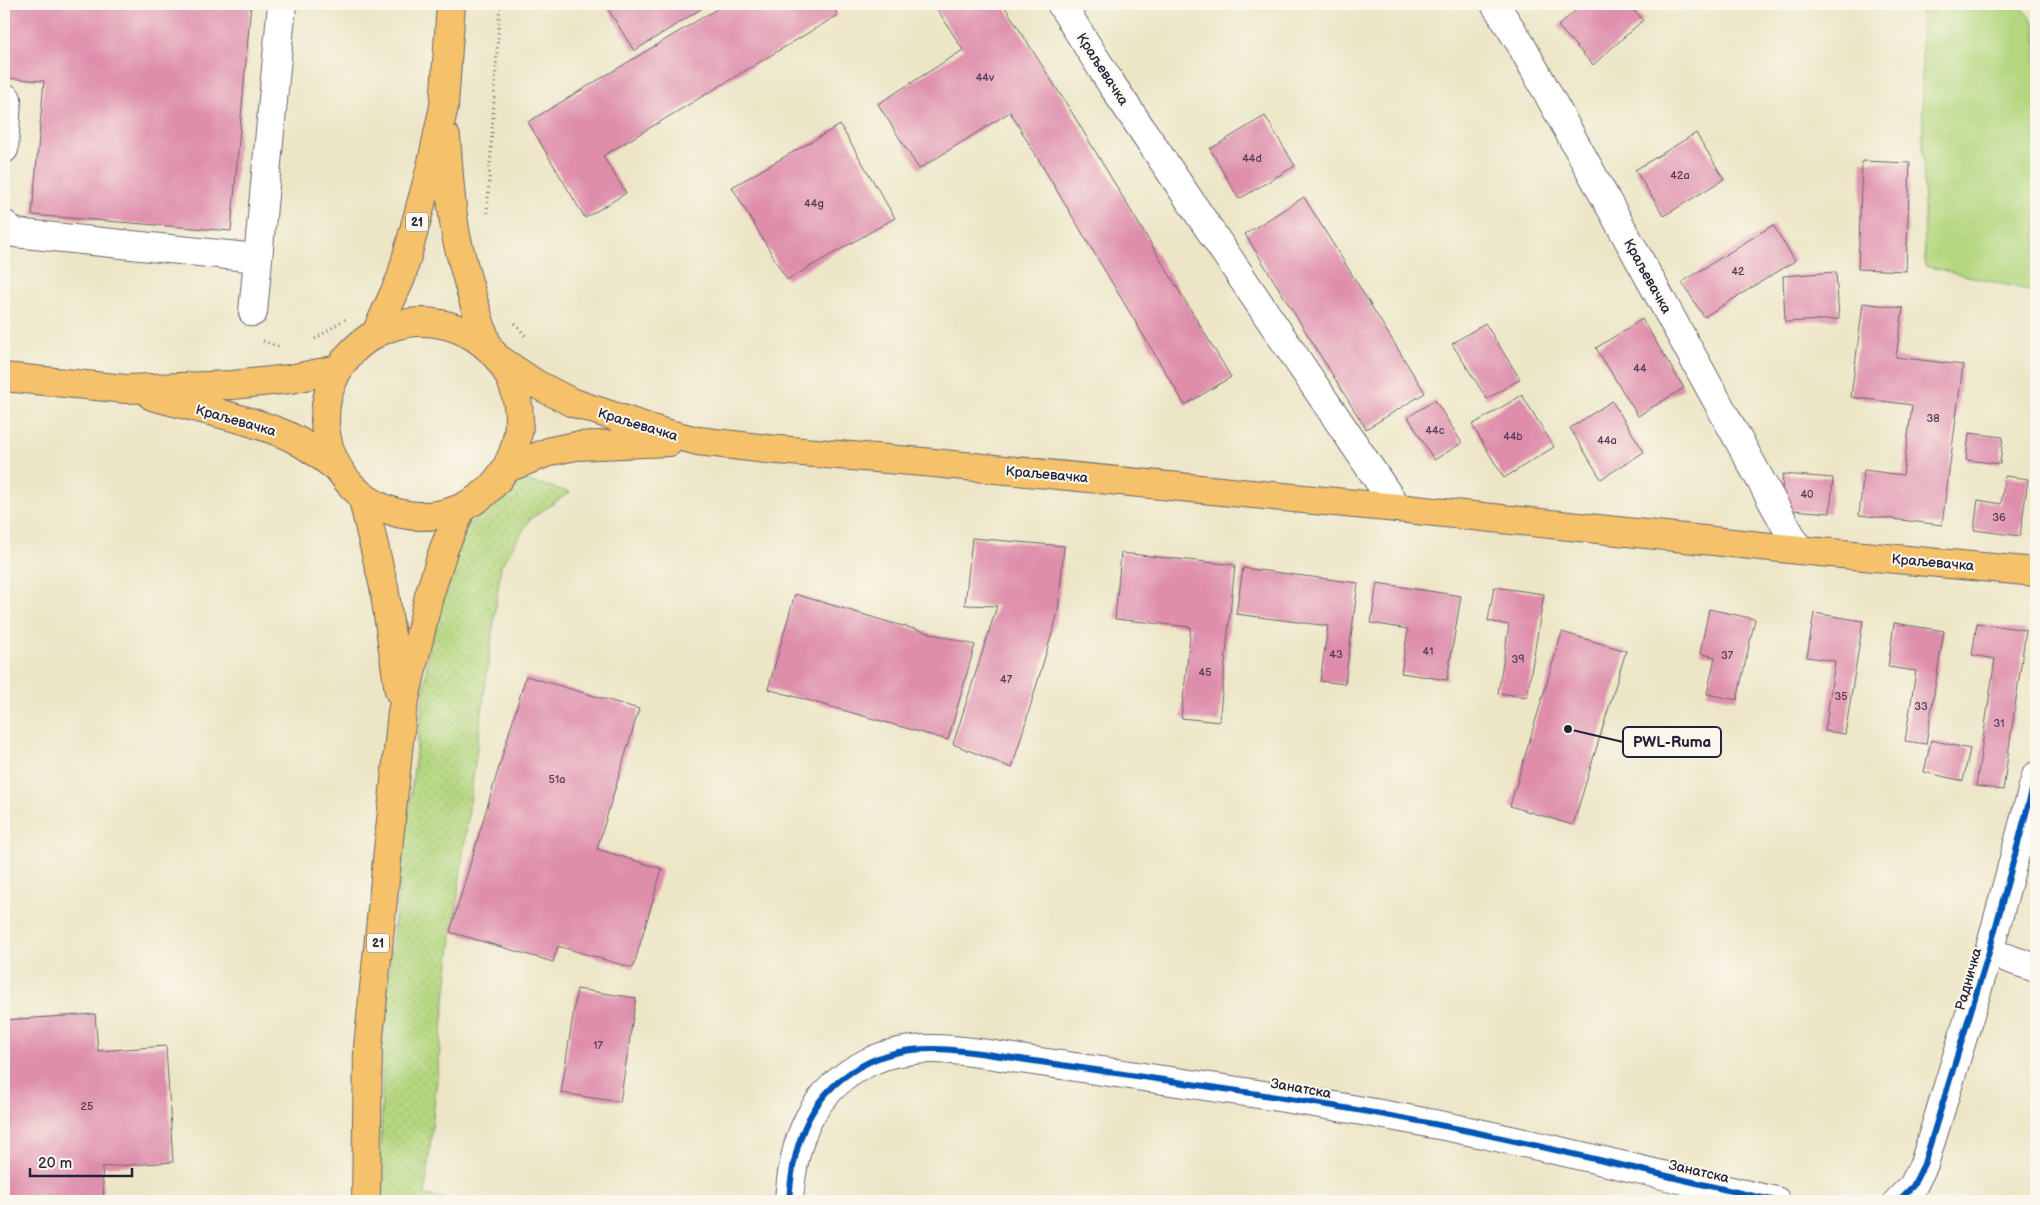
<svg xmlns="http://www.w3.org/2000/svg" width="2040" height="1205" viewBox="0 0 2040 1205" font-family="'Balsamiq Sans',sans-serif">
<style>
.grass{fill:url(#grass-dots);stroke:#6a7c5c}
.garden{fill:#b3d67e;stroke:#6a7c5c}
.building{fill:#de8dab}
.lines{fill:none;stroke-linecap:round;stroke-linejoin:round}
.minor-casing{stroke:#69666c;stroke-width:30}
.major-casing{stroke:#69666c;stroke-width:30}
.path{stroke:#69666c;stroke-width:3;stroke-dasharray:1 4;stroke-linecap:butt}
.minor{stroke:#fff;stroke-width:28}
.major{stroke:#f5c16b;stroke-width:28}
.cycleway-casing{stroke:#fbf7ec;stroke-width:9}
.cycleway{stroke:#0057b8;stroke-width:6}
.labels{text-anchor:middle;stroke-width:4;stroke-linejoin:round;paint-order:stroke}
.number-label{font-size:11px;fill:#513d57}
.shield{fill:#fbf7ec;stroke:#636270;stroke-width:1}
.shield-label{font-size:12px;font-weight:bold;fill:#22223b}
.street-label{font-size:14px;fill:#22223b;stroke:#fbf7ec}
.leader{fill:none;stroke:#22223b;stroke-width:2}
.callout-dot{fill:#22223b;stroke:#fbf7ec;stroke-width:2}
.callout{fill:#fbf7ec;stroke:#22223b;stroke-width:2}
.callout-label{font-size:15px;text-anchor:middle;font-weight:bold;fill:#22223b}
</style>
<defs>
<pattern id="grass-dots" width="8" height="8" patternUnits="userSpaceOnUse" patternTransform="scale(1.25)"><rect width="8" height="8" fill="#b3d67e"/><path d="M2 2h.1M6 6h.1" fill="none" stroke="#9ab76e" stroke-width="1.8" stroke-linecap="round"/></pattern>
</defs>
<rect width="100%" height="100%" fill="#fbf7ec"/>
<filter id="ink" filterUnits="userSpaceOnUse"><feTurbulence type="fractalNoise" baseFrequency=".02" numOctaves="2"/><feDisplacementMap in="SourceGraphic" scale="10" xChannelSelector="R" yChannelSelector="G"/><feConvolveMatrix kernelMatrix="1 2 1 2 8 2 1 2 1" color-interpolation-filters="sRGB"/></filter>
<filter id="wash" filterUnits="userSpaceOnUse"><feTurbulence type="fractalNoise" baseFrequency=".0096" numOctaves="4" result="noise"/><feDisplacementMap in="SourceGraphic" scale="20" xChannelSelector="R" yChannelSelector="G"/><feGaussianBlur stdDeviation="1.12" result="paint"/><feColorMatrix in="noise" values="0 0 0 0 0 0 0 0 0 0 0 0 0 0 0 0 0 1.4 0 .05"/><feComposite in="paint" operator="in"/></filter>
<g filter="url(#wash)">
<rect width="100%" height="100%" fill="#ece5c6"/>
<path class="grass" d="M520 479 570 492 530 519 501 566 449 961 425 1195 464 1201H379L385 998 430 642 467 526Z"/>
<path class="garden" d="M1921 4H2019L2036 26V292L1925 266Z"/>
<g id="blocks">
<path class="building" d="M4 4H251L231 231 32 215 44 81 4 78Z
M605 4H709L634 51Z
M725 4H831L838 15 603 156 626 193 585 218 528 122Z
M934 4H1003L1071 111 1231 377 1185 405 1010 112 919 169 878 104 963 50Z
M1583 4H1628L1643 20 1593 65 1558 26Z
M1265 116 1295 166 1239 199 1210 149Z
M840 125 895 218 787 280 732 187Z
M1696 133 1724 179 1664 216 1635 170Z
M1862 161 1910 163 1906 271 1858 269Z
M1304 197 1425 393 1366 429 1245 234Z
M1773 225 1795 261 1704 317 1682 282Z
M1836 272 1839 319 1785 322 1783 276Z
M1863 303 1903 308 1896 357 1963 365 1942 525 1859 515 1864 470 1903 475 1912 405 1851 397Z
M1642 319 1684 388 1638 416 1596 348Z
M1485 323 1520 379 1487 399 1452 344Z
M1522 395 1554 447 1504 478 1472 425Z
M1435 400 1462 443 1434 460 1408 417Z
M1612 401 1644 452 1601 479 1570 428Z
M1969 433 2003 437 2000 464 1966 460Z
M1783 474 1833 478 1830 513 1781 509Z
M2005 476 2028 479 2020 536 1974 530 1978 500 2001 504Z
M972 538 1064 546 1058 613 1012 768 953 744 997 606 965 605Z
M1121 553 1235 565 1219 722 1181 718 1191 627 1115 619Z
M1243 568 1358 583 1345 684 1320 681 1328 626 1236 614Z
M1377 583 1461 596 1447 680 1401 673 1408 629 1371 623Z
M1494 587 1544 594 1527 697 1498 693 1509 625 1488 621Z
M795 594 892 623 975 645 948 740 768 689Z
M1709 609 1755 619 1737 700 1707 694 1715 657 1700 653Z
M1814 613 1863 621 1845 734 1825 731 1835 661 1807 657Z
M1894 623 1944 631 1926 744 1905 741 1916 671 1888 667Z
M1977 623 2026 630 2003 790 1976 786 1995 659 1972 655Z
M1562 632 1626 651 1573 825 1510 806Z
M526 676 639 709 597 849 662 869 633 968 558 946 553 962 450 932Z
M1931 740 1970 749 1963 781 1924 772Z
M577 989 636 998 620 1102 561 1093Z
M95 1014 98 1051 166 1046 173 1162 102 1167 104 1201H4V1020Z"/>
</g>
</g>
<g filter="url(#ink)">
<use href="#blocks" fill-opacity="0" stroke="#69666c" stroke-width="1"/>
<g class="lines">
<defs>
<path id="minor" d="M1061 4 1112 85 1397 508
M1495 4 1520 43 1799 550
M4 97 7 99 4 149
M4 224 15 233 257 258
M253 312 282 4
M1989 952 2036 968
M789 1201C793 1141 810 1090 869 1062 915 1039 972 1052 1020 1059 1048 1063 1075 1067 1102 1071 1218 1088 1334 1104 1449 1127 1559 1149 1667 1177 1776 1201
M1898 1201 1913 1186 1924 1164 1989 952 2036 776"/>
<path id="major" d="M446 137C449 171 450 207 457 240 466 276 476 312 488 347
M325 419a97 97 0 1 1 194 0a97 97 0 1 1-194 0Z
M376 333 401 278 431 167 444 106 451 4
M500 360 536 384 571 402 661 432 698 441 767 449 923 462 1397 508 1799 550 2036 572
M4 377 126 389 232 385 290 379 339 369
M152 396C195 408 242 417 284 434 304 443 321 456 338 469
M505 469 551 451 576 446 669 442
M362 496 384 587 399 691
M366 1201 368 1047 402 712 429 596 444 548 462 508"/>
</defs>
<use href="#minor" class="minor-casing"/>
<use href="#major" class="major-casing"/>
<path class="path" d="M487 213 500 4
M515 323 527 338
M315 339 347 318
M263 341 280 347"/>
<use href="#minor" class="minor"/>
<use href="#major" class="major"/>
<defs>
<path id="cycleway" d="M789 1201C793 1141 810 1090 869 1062 915 1039 972 1052 1020 1059 1048 1063 1075 1067 1102 1071 1218 1088 1334 1104 1449 1127 1559 1149 1667 1177 1776 1201
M1898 1201 1913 1186 1924 1164 1989 952 2036 776"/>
</defs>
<use href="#cycleway" class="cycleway-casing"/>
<use href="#cycleway" class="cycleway"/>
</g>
</g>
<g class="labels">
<g class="number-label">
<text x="985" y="81">44v</text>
<text x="1252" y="162">44d</text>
<text x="1680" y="179">42a</text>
<text x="814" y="207">44g</text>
<text x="1738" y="275">42</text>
<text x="1640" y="372">44</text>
<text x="1933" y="422">38</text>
<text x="1435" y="434">44c</text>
<text x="1513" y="440">44b</text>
<text x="1607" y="444">44a</text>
<text x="1807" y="498">40</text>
<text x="1999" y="521">36</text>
<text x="1428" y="655">41</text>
<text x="1336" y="658">43</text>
<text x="1727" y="659">37</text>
<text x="1518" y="663">39</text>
<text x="1205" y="676">45</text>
<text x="1006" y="683">47</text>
<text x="1841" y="700">35</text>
<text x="1921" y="710">33</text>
<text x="1999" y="727">31</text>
<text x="557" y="783">51a</text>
<text x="598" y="1049">17</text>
<text x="87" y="1110">25</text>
</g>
<g class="shield">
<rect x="406" y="212.5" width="22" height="19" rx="4"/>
<rect x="367" y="933.5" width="22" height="19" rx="4"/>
</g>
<g class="shield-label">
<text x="417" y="226">21</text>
<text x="378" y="947">21</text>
</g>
<g class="street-label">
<text transform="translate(1103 69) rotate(57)" y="5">Краљевачка</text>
<text transform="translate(1648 276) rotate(61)" y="5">Краљевачка</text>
<text transform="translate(236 420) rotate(16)" y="5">Краљевачка</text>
<text transform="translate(638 424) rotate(17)" y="5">Краљевачка</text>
<text transform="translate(1047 474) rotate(5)" y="5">Краљевачка</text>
<text transform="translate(1933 562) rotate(5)" y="5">Краљевачка</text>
<text transform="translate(1968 979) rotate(-74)" y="5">Радничка</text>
<text transform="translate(1301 1088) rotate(10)" y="5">Занатска</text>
<text transform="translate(1699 1171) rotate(13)" y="5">Занатска</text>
</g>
</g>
<path class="leader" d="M1568 729L1623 742"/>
<circle class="callout-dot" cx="1568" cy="729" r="5"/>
<rect class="callout" x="1623" y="727" width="98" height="30" rx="5"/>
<g class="callout-label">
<text x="1672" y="747">PWL-Ruma</text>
</g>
<rect width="2040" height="1205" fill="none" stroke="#fbf7ec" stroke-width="20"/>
<path d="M30 1168v8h102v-8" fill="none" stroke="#22223b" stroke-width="2.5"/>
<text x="38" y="1168" font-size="15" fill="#22223b" stroke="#fbf7ec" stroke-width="4" paint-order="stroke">20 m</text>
</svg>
